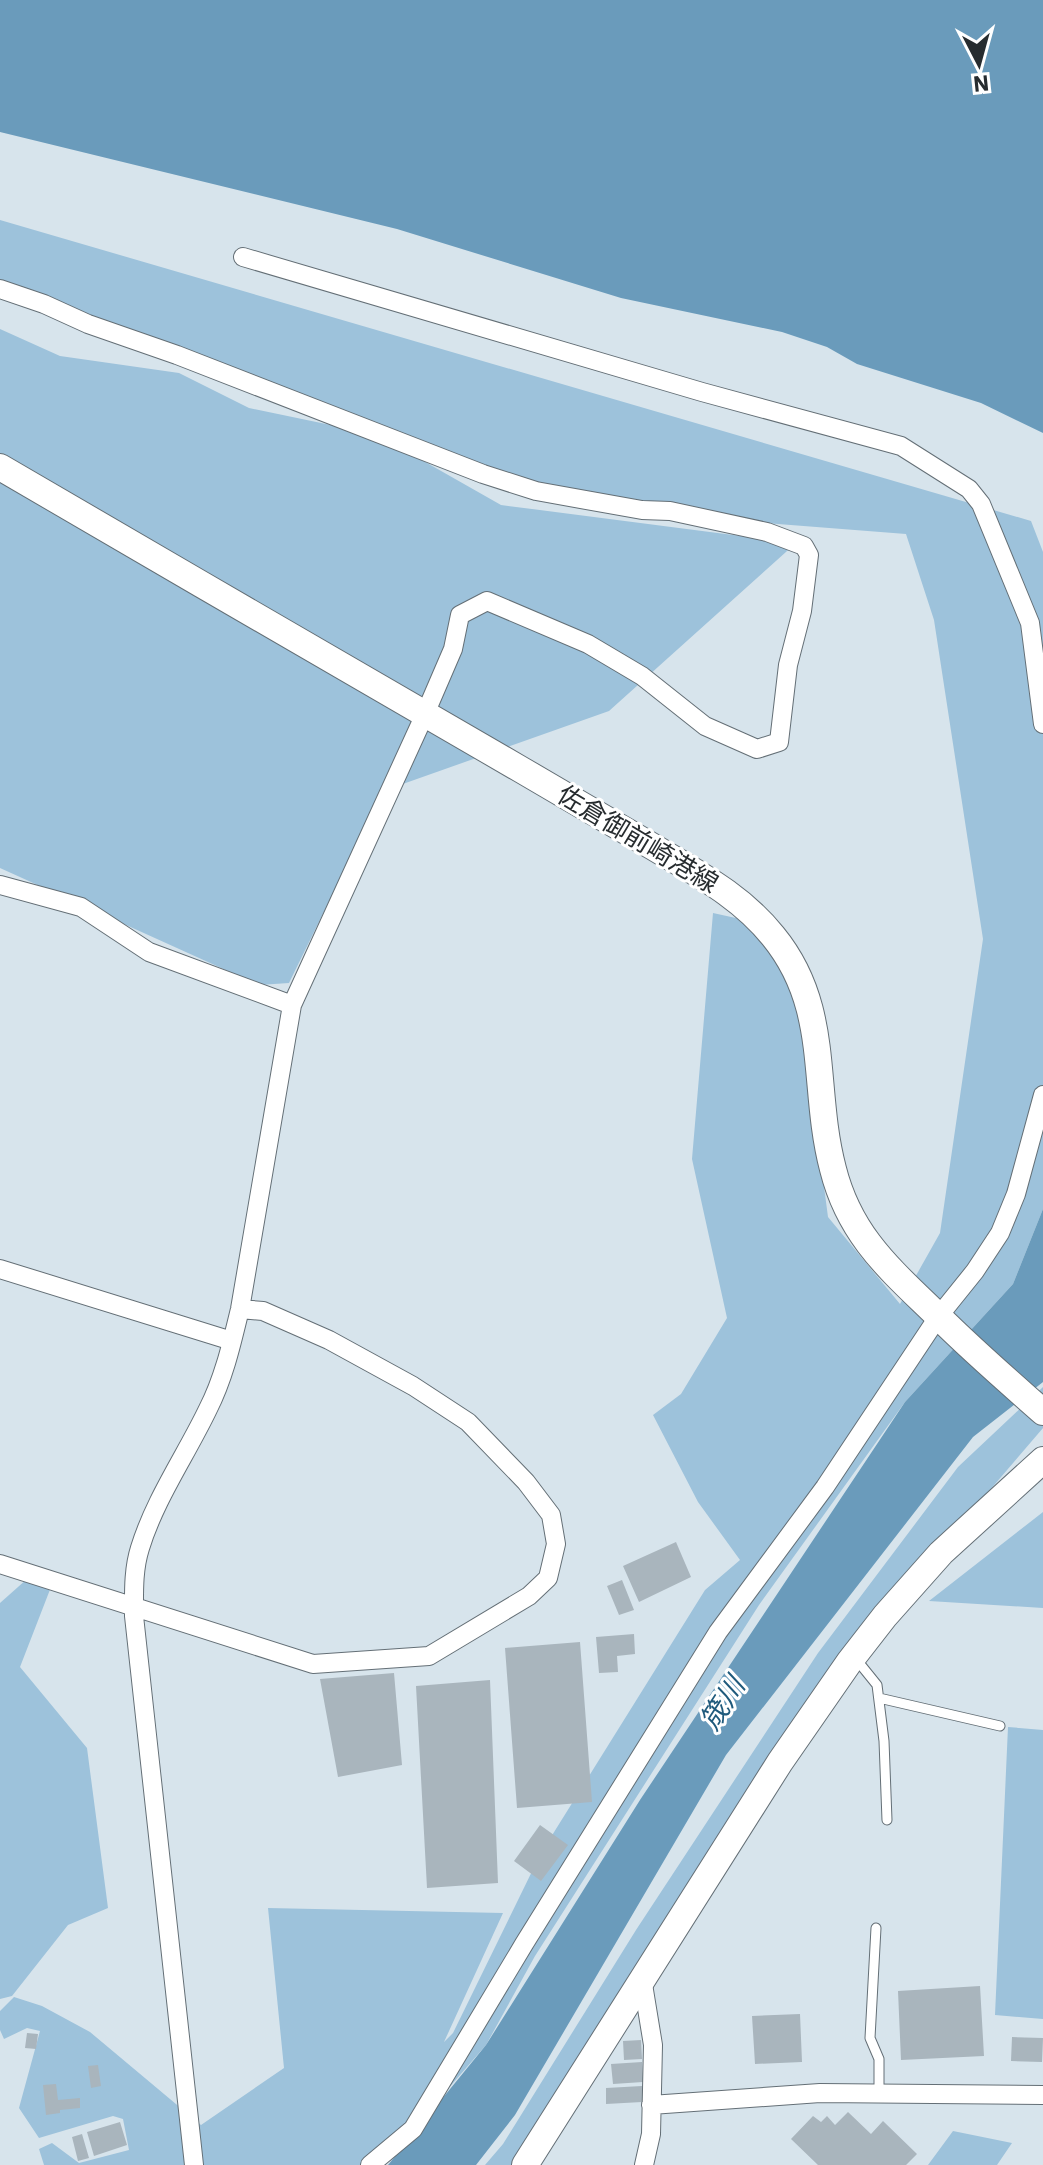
<svg xmlns="http://www.w3.org/2000/svg" width="1043" height="2165" viewBox="0 0 1043 2165" font-family="'IBM Plex Sans','Noto Sans JP',sans-serif">
<style>
.green{fill:#9dc2db}
.water{fill:#6a9bbb}
.building{fill:#a9b5bd}
.lines{fill:none;stroke-linecap:round;stroke-linejoin:round}
.lane-casing{stroke:#646f76;stroke-width:11}
.street-casing{stroke:#646f76;stroke-width:20}
.secondary-casing{stroke:#646f76;stroke-width:28}
.lane{stroke:#fff;stroke-width:9}
.street{stroke:#fff;stroke-width:18}
.secondary{stroke:#fff;stroke-width:26}
.labels{text-anchor:middle;stroke-width:6;stroke-linejoin:round;paint-order:stroke}
.street-label{font-size:26px;fill:#272c2f;stroke:#fff}
.water-label{font-size:28px;font-style:italic;fill:#1f5a7c;stroke:#fff}
</style>
<rect width="100%" height="100%" fill="#d7e4ec"/>
<path class="green" d="M0 220 1031 521 1043 552V1209L1013 1284 905 1402 759 1605 535 1956 486 2045 382 2165H44L39 2149 52 2143 79 2163 129 2150 123 2119 113 2116 39 2138 19 2108 40 2031 27 2028 4 2039 0 2030V2011L14 1997 42 2006 90 2032 201 2125 284 2068 268 1908 503 1913 444 2042 453 2033 541 1853 705 1590 740 1560 698 1502 653 1415 681 1394 727 1318 692 1159 713 913 763 924 800 1004 828 1217 900 1304 940 1233 983 939 934 620 906 534 741 521 523 490 383 438 501 505 796 543 609 711 383 791 289 983 259 985 0 868V329L60 356 179 373 249 408 369 433 0 283Z
M1043 1387V1428L977 1505 889 1597 524 2165H485L503 2144 636 1930 818 1653 958 1467Z
M1043 1512V1608L929 1601Z
M27 1579 51 1587 20 1667 87 1748 108 1908 68 1925 12 1996 0 1999V1603Z
M1008 1727 1043 1730V2019L995 2015Z
M953 2131 1012 2143 997 2165H928Z"/>
<path class="water" d="M0 0H1043V433L981 403 857 364 827 347 782 332 621 298 397 229 0 132Z
M1043 1209V1382L973 1437 726 1755 515 2115 476 2165H388L486 2045 640 1800 905 1402 1013 1284Z"/>
<path class="building" d="M676 1542 691 1577 639 1602 623 1566Z
M622 1580 634 1610 619 1615 607 1586Z
M634 1634 635 1654 617 1656 618 1672 599 1673 596 1637Z
M580 1642 592 1802 517 1808 505 1648Z
M394 1673 402 1765 338 1777 320 1679Z
M490 1680 498 1883 427 1888 416 1686Z
M540 1825 568 1845 541 1881 514 1861Z
M980 1986 984 2056 901 2060 898 1991Z
M800 2014 802 2062 755 2064 752 2016Z
M27 2033 38 2034 36 2049 25 2048Z
M1012 2037 1043 2038 1042 2062 1011 2061Z
M641 2040 642 2059 624 2060 623 2041Z
M642 2062 643 2082 613 2084 611 2064Z
M98 2065 101 2086 91 2088 88 2066Z
M56 2084 58 2100 80 2098V2108L60 2110V2113L46 2115 43 2085Z
M642 2086V2102L606 2104V2088Z
M848 2112 871 2134 883 2121 917 2154 906 2165H818L791 2139 813 2116 821 2122 827 2116 835 2125Z
M120 2122 127 2145 94 2156 87 2132Z
M82 2134 89 2158 78 2161 72 2137Z"/>
<g class="lines">
<defs>
<path id="lane" d="M856 1659 877 1685 884 1741 887 1820
M879 1698 1000 1726
M876 1928 870 2038 879 2059V2095"/>
<path id="street" d="M243 257 702 392 901 446 969 489 981 504 1030 623 1043 724
M0 289 44 304 88 324 177 355 483 474 536 491 642 510 670 511 767 532 804 546 809 555 802 611 788 665 779 742 757 749 705 726 642 676 588 644 487 601 460 615 453 649 425 714 292 1005 240 1309C232 1342 224 1378 208 1409 186 1455 155 1499 140 1548 133 1570 134 1593 134 1616L194 2165
M0 885 81 907 149 952 292 1005
M0 1269 232 1341
M0 1564 313 1664 429 1656 529 1596 548 1578 556 1544 551 1515 526 1482 468 1422 413 1386 329 1340 263 1311 240 1309
M642 1978 653 2045 651 2134 644 2165
M651 2105 820 2093 1043 2095
M370 2165 413 2129 524 1944 718 1632 825 1487 938 1317 975 1271 1000 1233 1016 1194 1043 1095"/>
<path id="secondary" d="M0 467C173 568 347 669 520 769 565 795 610 822 655 848 698 874 741 896 773 936 832 1008 811 1086 833 1169 850 1237 892 1271 939 1317 972 1350 1008 1381 1043 1412
M525 2165 780 1762 850 1661 885 1616 941 1553 1043 1460"/>
</defs>
<use href="#lane" class="lane-casing"/>
<use href="#street" class="street-casing"/>
<use href="#secondary" class="secondary-casing"/>
<use href="#lane" class="lane"/>
<use href="#street" class="street"/>
<use href="#secondary" class="secondary"/>
</g>
<g class="labels">
<g class="street-label">
<text transform="translate(638 839) rotate(31)" y="9">佐倉御前崎港線</text>
</g>
<g class="water-label">
<text transform="translate(722 1703) rotate(-57)" y="10">筬川</text>
</g>
</g>
<g transform="translate(979 64) rotate(174)" stroke="#ffffff" stroke-width="6" paint-order="stroke">
<path d="M0-6L14 30L0 20L-14 30Z" fill="#272c2f"/>
<text y="-12" font-size="22" font-weight="bold" text-anchor="middle" fill="#272c2f">N</text>
</g>
</svg>
